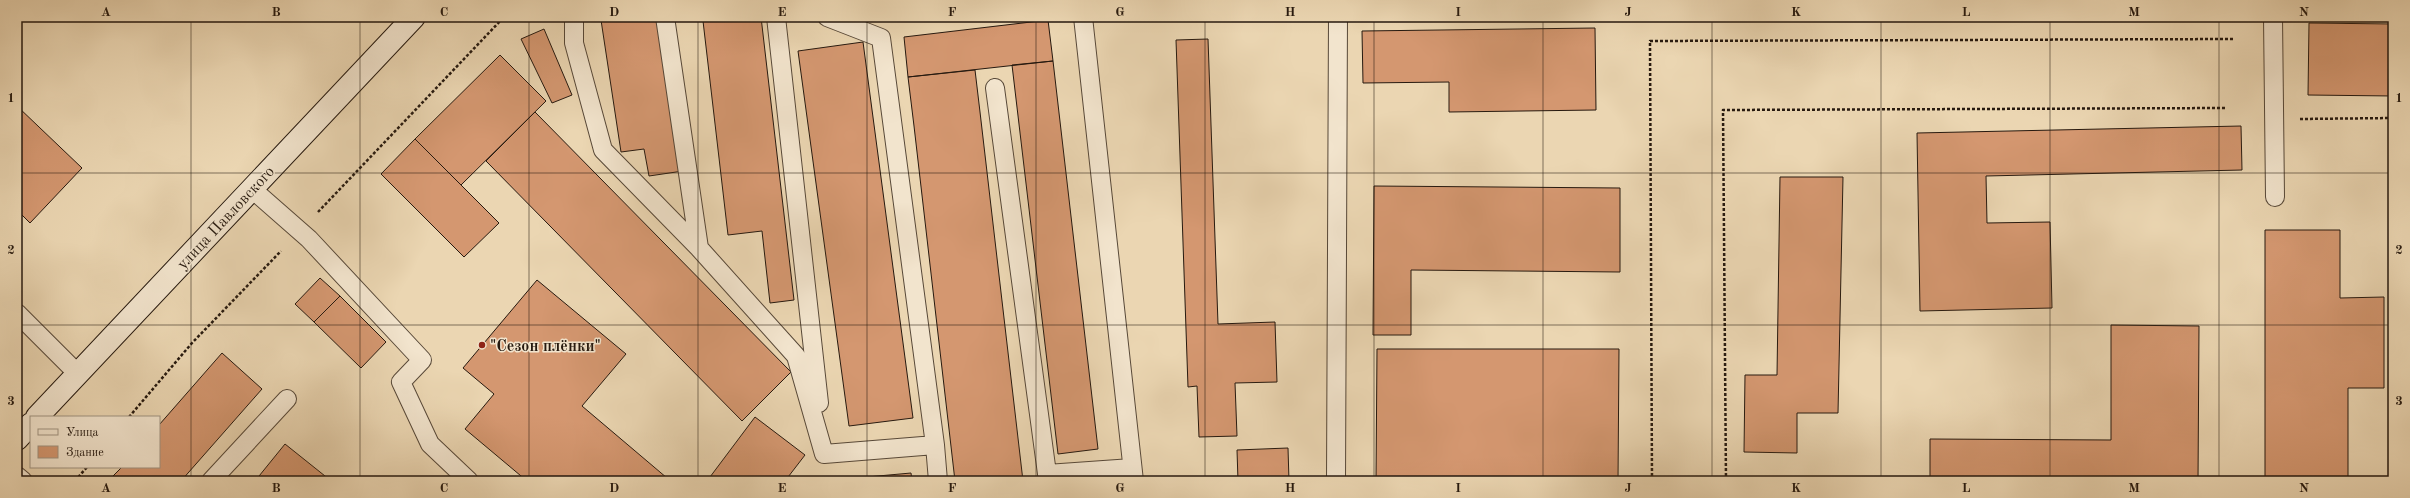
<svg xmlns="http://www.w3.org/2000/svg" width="2410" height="498" viewBox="0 0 2410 498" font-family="'Old Standard TT',serif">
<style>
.building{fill:#d49770;stroke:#26190f}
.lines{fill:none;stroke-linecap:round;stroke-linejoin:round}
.lane-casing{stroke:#574838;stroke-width:20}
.secondary-casing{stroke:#26190f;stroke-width:24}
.path{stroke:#26190f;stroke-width:2.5;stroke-dasharray:3 2;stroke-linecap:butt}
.lane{stroke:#f2e4cd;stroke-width:18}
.secondary{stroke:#f2e4cd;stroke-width:22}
.grid{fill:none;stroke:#26190f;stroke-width:1;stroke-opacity:0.55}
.poi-dot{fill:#8f2418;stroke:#f2e4cd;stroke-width:1.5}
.labels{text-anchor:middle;stroke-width:3;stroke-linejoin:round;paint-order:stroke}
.street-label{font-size:16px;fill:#26190f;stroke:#f2e4cd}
.poi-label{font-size:16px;font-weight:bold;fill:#26190f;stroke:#f2e4cd;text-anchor:start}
.neatline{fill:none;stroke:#26190f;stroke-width:1.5}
.grid-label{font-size:13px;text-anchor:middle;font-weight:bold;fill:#26190f}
</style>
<rect width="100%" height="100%" fill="#ebd6b2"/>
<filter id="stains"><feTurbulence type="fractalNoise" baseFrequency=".005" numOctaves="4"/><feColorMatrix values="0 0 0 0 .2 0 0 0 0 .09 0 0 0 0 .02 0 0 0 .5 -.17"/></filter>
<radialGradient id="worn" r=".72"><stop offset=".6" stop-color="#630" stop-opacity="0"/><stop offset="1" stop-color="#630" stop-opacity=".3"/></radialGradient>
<path class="building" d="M621 17H659L683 171 649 176 644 149 621 152 601 20Z
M740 17H761L794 300 770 303 762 231 728 235 703 21Z
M1048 20 1053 61 908 77 904 37Z
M2309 23 2393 24V96L2308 95Z
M1595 28 1596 110 1449 112V82L1363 83 1362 31Z
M544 29 572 95 552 103 521 39Z
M1208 39 1218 324 1275 322 1277 382 1235 383 1237 436 1199 437 1197 386 1188 387 1176 40Z
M863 42 913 418 849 426 798 51Z
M500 55 546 101 461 185 415 139Z
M1053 61 1098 449 1058 454 1012 65Z
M975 70 980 112 1023 481H955L914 126 908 77Z
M17 106 82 168 30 223 17 210Z
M535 112 791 372 742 421 486 161Z
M2241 126 2242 170 1986 176 1987 223 2050 222 2052 308 1920 311 1917 133Z
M415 139 499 223 464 257 381 174Z
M1780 177H1843L1838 413H1797V453L1744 452 1745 375H1777Z
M1374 186 1620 188V272L1411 270V335H1373Z
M2265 230H2340V298L2384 297V388H2348V481H2265Z
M320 278 340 296 314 322 295 304Z
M537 280 626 354 582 406 667 478 665 481H527L465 429 494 394 463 368Z
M340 296 386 342 361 368 314 322Z
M2111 325 2199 326 2198 481H1930V439L2111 440Z
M1377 349H1619L1618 481H1376Z
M222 353 262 389 181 481H116L112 477 122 467H159V425Z
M755 417 805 455 785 481H707Z
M285 444 330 480V481H255Z
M1288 448 1289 481H1238L1237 450Z
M911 473 912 481H867V477Z"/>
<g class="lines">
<defs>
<path id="lane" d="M574 17V43L603 150 699 248 796 356 824 454 935 445
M665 17 699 248
M776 17 819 403
M827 17 881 38 935 445 938 481
M1083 17 1134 481
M2273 17 2275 197
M995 88 1048 481
M252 189 309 239 422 360 401 382 430 444 469 481
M17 313 78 374
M1047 474 1132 468
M17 476 23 481
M211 481 287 399
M1336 481 1338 17"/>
<path id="secondary" d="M37 417 414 17
M17 439 31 424"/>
</defs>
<use href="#lane" class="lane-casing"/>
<use href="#secondary" class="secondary-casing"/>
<path class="path" d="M2300 119 2393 118
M318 212 504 17
M129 417 192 343 281 251
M75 481 87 467
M1652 481 1650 41 2234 39
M1726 481 1723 110 2225 108"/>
<use href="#lane" class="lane"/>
<use href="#secondary" class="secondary"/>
</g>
<path class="grid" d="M191 17V481M360 17V481M529 17V481M698 17V481M867 17V481M1036 17V481M1205 17V481M1374 17V481M1543 17V481M1712 17V481M1881 17V481M2050 17V481M2219 17V481M17 173H2393M17 325H2393"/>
<circle class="poi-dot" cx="482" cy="345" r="4"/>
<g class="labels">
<g class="street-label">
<text transform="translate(225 217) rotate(-47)" y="6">улица Павловского</text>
</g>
<g class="poi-label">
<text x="490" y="351">"Сезон плёнки"</text>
</g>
</g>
<rect width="2410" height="498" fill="none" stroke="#ebd6b2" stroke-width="44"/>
<rect x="30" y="416" width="130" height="52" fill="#f2e4cd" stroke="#a09381"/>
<rect x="38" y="429" width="20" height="6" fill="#f2e4cd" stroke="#a09381"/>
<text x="66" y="436" font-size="12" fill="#26190f">Улица</text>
<rect x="38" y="446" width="20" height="12" fill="#d49770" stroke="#a09381"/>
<text x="66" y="456" font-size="12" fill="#26190f">Здание</text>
<rect x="22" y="22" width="2366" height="454" class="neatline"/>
<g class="grid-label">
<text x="106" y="16">A</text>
<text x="276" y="16">B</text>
<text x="444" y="16">C</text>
<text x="614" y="16">D</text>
<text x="782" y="16">E</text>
<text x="952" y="16">F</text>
<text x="1120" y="16">G</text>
<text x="1290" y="16">H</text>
<text x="1458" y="16">I</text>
<text x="1628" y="16">J</text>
<text x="1796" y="16">K</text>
<text x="1966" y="16">L</text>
<text x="2134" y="16">M</text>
<text x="2304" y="16">N</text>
<text x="11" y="102">1</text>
<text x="2399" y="102">1</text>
<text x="11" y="254">2</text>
<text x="2399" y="254">2</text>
<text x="11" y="405">3</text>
<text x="2399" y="405">3</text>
<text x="106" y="492">A</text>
<text x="276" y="492">B</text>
<text x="444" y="492">C</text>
<text x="614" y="492">D</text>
<text x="782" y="492">E</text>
<text x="952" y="492">F</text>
<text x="1120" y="492">G</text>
<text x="1290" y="492">H</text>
<text x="1458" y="492">I</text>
<text x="1628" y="492">J</text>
<text x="1796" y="492">K</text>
<text x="1966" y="492">L</text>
<text x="2134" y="492">M</text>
<text x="2304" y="492">N</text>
</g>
<rect width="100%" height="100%" filter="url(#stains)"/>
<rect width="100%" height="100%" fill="url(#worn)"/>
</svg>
